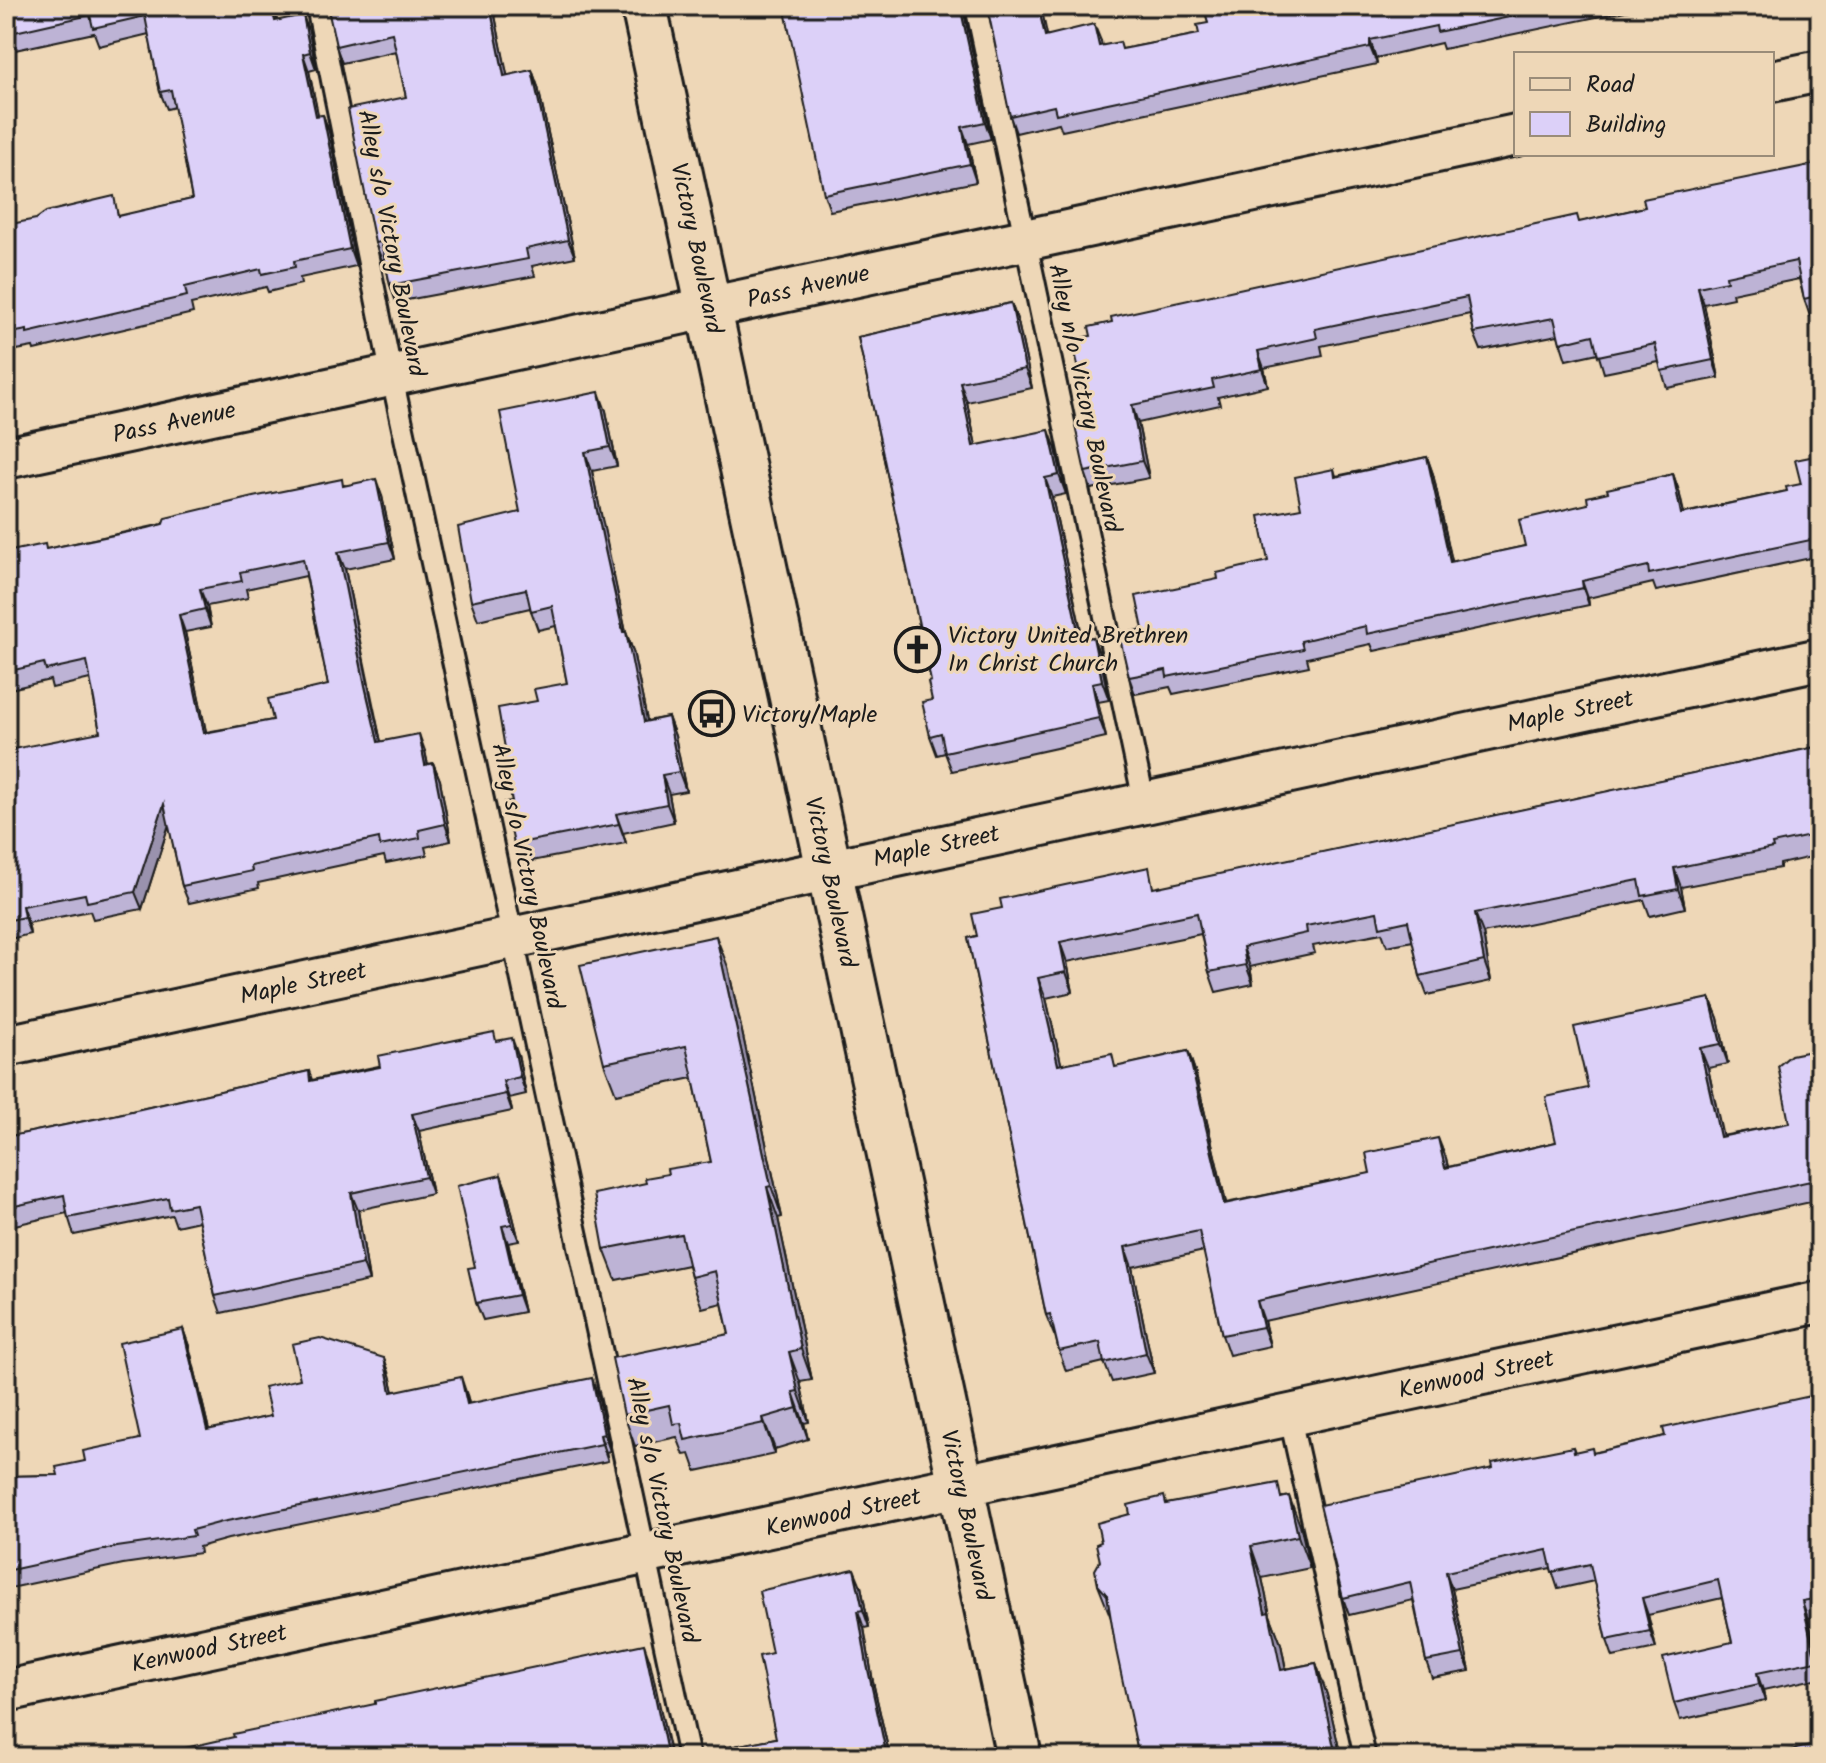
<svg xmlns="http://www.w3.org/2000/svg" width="1826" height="1763" viewBox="0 0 1826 1763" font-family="Kalam,sans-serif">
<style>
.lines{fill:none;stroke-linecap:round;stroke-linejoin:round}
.service-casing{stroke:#1c1c1c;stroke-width:26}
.minor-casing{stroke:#1c1c1c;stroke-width:46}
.secondary-casing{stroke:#1c1c1c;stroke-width:50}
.service{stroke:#eed7b7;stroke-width:20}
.minor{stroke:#eed7b7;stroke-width:40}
.secondary{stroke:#eed7b7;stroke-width:44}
.wall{fill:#bdb3d5;stroke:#1c1c1c;stroke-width:2;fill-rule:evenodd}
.shaded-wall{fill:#9a92ae;stroke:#1c1c1c;stroke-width:2}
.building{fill:#dcd0f8;stroke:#1c1c1c;stroke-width:2;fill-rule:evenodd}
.labels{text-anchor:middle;stroke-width:6;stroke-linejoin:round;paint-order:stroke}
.street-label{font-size:24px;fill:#1c1c1c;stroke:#eed7b7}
.poi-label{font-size:24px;fill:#1c1c1c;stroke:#eed7b7;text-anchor:start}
</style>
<rect width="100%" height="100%" fill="#eed7b7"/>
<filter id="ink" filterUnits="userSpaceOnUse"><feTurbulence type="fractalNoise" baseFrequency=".0125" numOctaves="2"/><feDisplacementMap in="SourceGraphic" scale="16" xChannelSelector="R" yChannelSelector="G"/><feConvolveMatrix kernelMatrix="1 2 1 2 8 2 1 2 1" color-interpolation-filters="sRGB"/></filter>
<g filter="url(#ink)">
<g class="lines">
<defs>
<path id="service" d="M317 6 392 377 689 1757
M976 6 1144 801
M1289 1413 1365 1757"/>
<path id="minor" d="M1772 81 1820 71
M6 458 1516 135
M6 1046 1820 659
M6 1691C611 1562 1215 1430 1820 1302"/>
<path id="secondary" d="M644 6 1019 1757"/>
</defs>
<use href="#service" class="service-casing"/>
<use href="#minor" class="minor-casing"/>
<use href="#secondary" class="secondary-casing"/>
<use href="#service" class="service"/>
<use href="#minor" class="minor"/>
<use href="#secondary" class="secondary"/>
</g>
<path class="wall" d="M6 6H274L277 20 309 32 316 69 309 71 318 116 323 115 329 132 356 266 300 278 301 284 268 292 266 287 191 304 193 313 34 350 33 347 6 352V225L121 216 192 199 175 107 167 109 160 92 149 34 99 46 94 33 6 52Z
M342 6H493L507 76 532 70 538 87 575 257 532 266 535 276 396 302 390 285 385 260H382L375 243 406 97 396 51 342 63 336 46Z
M1204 6H1649L1443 49 1441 43 1376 58 1377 64 1062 131 1059 123 1016 133 1010 116 1047 35 1101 41V45L1123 49 1199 34 1208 23Z
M964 13 991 139 968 144 976 182 830 211 824 194Z
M1820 163V314L1810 316 1804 299 1799 279 1732 293 1733 298 1704 304 1719 378 1667 388 1659 362 1604 373 1598 353 1566 360 1558 335 1481 350 1474 333 1470 314 1321 346 1323 356 1264 368 1268 386 1218 397 1220 405 1138 423 1149 478 1091 489 1085 472 1091 423V336L1645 207Z
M1011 303 1018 322 1032 388 967 402 976 446 1056 449 1066 494 1052 497 1083 639 1093 637 1100 656 1109 700 1098 702 1106 737 952 771 945 753 937 755 930 736 932 700 931 681 858 337Z
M606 411 617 466 592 471 612 569 626 632 633 651 647 721 668 717 675 736 686 791 669 794 674 822 623 833 626 843 521 863 514 844 512 801 505 748 537 701 567 683 556 626 538 630 530 608 478 620 471 601 520 512Z
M1820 455V556L1656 591 1653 583 1588 598 1589 605 1374 651 1371 644 1307 658 1309 666 1173 694 1170 687 1135 694 1129 677 1143 629 1218 579 1268 561 1301 508 1334 469 1336 476 1427 457 1433 474 1452 562 1525 546 1588 504 1608 492 1673 474 1679 491 1684 513 1787 491 1801 484Z
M344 485 382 496 395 559 345 569 381 742 425 751 428 764 433 763 440 780 451 841 425 847 427 855 386 863 384 856 258 883 259 888 189 903 182 886 169 825 142 909 93 919 90 911 28 923 30 934 6 940V770L12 769 100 732 90 679 52 688 50 680 6 690V552L47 549ZM306 576 328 685 273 720 206 732 185 632 211 627 207 606 248 598 246 589Z
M1820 746V855L1780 864V868L1681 887 1685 908 1650 916 1644 900 1483 933 1491 981 1427 995 1420 976 1413 941 1387 946 1382 933 1313 946 1315 953 1250 967 1253 984 1216 992 1209 972 1201 934 1067 962 1073 992 1046 998 1061 1064 1117 1067 1188 1051 1195 1071 1226 1203 1446 1158 1448 1167 1556 1142 1588 1088 1710 998 1718 1018 1728 1064 1708 1068 1722 1136 1789 1123 1820 1076V1200L1264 1321 1270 1346 1229 1355 1222 1335 1204 1251 1132 1267 1154 1373 1112 1382 1104 1362 1066 1371 1059 1351 1055 1335H1054L1046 1315 968 938 1156 888Z
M728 967 782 1217 778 1218 812 1380 800 1382 809 1422 804 1423 808 1439 775 1449V1454L696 1471 690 1454 684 1455 677 1437 635 1446 624 1415 729 1334 722 1303 702 1308 691 1277 688 1265 616 1280 604 1249 646 1183 668 1174 711 1162 693 1078 616 1094 604 1063Z
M497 1041 518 1055 526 1094 509 1098 512 1111 419 1131 432 1194 358 1210 369 1281 221 1313 215 1296 199 1221 176 1226 172 1215 74 1235 67 1213 6 1227V1137L114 1115 309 1071 312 1080Z
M501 1175 507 1192 519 1241 508 1243 524 1312 483 1320 476 1303 475 1267Z
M183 1329 189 1346 209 1430 271 1416 300 1379 384 1358 390 1375 394 1392 467 1395 469 1404 598 1395 610 1451 606 1452 608 1461 228 1539 199 1547 200 1553 123 1564 6 1589V1476L58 1475 85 1461 140 1439Z
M1820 1394V1473L1815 1475 1820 1496V1616L1808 1618 1820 1669V1678L1763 1690 1765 1701 1680 1720 1674 1703 1732 1642 1722 1598 1648 1615 1656 1648 1613 1657 1607 1640 1594 1581 1558 1589 1551 1568 1452 1589 1470 1671 1432 1678 1426 1661 1413 1600 1349 1615 1343 1598 1493 1468 1573 1447 1575 1452 1594 1453 1665 1436Z
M1283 1497 1301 1528 1310 1568 1262 1578 1270 1615 1281 1644 1286 1669 1316 1663 1327 1695 1341 1757H1139L1111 1618 1098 1585 1101 1542 1167 1504Z
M861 1586 869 1627 864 1628 873 1682 890 1757H678L776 1738 772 1653Z"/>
<path class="shaded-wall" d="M271 6H274L281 38 275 21Z
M490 6H493L511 93 504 76Z
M960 6H962L964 13 991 139 985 122Z
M1038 6H1041L1051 53 1045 36Z
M303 15 309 32 316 69 310 52Z
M1094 24 1101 41 1105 63 1099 46Z
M1370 40 1376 58 1377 64 1370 47Z
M303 54 309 71 322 133 316 116Z
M532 70 538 87 575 257 568 240Z
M323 115 329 132 356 266 350 249Z
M962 127 968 144 976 182 970 164Z
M1698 287 1704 304 1719 378 1713 360Z
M1011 303 1018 322 1032 388 1025 369Z
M1258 351 1264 368 1268 386 1262 369Z
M960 382 967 402 980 465 973 446Z
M599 392 606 411 617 466 610 447Z
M1132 405 1138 423 1149 478 1142 461Z
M1049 430 1056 449 1066 494 1059 475Z
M585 452 592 471 629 647 626 632 633 651 651 740 644 722 605 550Z
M1427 457 1433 474 1456 579 1450 562Z
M1673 474 1679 491 1687 531 1681 514Z
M1045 478 1052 497 1087 659 1080 640Z
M376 479 382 496 395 559 389 542Z
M338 552 345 569 372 703 385 759 378 742 365 686Z
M1582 581 1588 598 1589 605 1583 588Z
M200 589 207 606 211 627 205 609Z
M179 615 185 632 210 750 204 733Z
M1093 637 1100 656 1109 700 1102 681Z
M1092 683 1098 702 1106 737 1099 718Z
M668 717 675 736 686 791 679 772Z
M419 734 425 751 431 782 425 765Z
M433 763 440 780 451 841 445 824Z
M662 775 669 794 674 822 667 804Z
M164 804 170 821 142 909 135 892Z
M616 814 623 833 626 843 619 824Z
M1674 868 1681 887 1685 908 1678 889Z
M22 906 28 923 30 934 24 917Z
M1475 913 1483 933 1491 981 1484 961Z
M716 936 728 967 782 1217 771 1186Z
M1060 942 1067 962 1073 992 1066 972Z
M1243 947 1250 967 1253 984 1246 965Z
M1038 978 1046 998 1066 1084 1058 1065Z
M1710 998 1718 1018 1728 1064 1721 1044Z
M512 1038 518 1055 526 1094 520 1077Z
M1700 1048 1708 1068 1727 1156 1720 1137Z
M1188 1051 1195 1071 1231 1224 1224 1204Z
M503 1081 509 1098 512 1111 506 1094Z
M412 1114 419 1131 432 1194 426 1177Z
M1438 1138 1446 1158 1452 1187 1445 1168Z
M501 1175 507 1192 519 1241 512 1224Z
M767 1187 778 1218 812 1380 801 1349Z
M351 1193 358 1210 369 1281 363 1264Z
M502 1226 508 1243 524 1312 518 1295Z
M1125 1247 1132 1267 1154 1373 1146 1353Z
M1257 1301 1264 1321 1270 1346 1263 1327Z
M183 1329 189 1346 213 1447 207 1430Z
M789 1352 800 1382 809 1422 798 1391Z
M384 1358 390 1375 398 1409 391 1392Z
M461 1377 467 1395 473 1421 467 1404Z
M592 1378 598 1395 610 1451 604 1434Z
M793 1392 804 1423 808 1439 797 1408Z
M763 1418 775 1449V1454L764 1423Z
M600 1435 606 1452 608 1461 602 1444Z
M1809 1458 1815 1475 1820 1496V1505Z
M1289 1496 1301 1528 1310 1568 1298 1536Z
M1251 1546 1262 1578 1270 1615 1281 1644 1292 1702 1281 1670 1265 1613Z
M854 1569 861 1586 869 1627 863 1610Z
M1446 1572 1452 1589 1470 1671 1463 1654Z
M1642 1598 1648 1615 1656 1648 1650 1631Z
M1802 1601 1808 1618 1820 1672 1816 1661Z
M858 1611 864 1628 873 1682 890 1757H887L867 1665Z
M644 1644 650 1661 671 1757H668Z
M1316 1663 1327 1695 1341 1757H1336Z
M1757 1673 1763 1690 1765 1701 1759 1684Z"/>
<path class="building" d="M6 6H271L275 21 303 15 310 52 303 54 316 116 323 115 350 249 294 261 295 267 262 274 261 269 185 287 187 296 27 333V330L6 334V225L36 219 46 212 114 196 118 216 192 199 171 90 160 92 145 16 93 28 90 15 6 34Z
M342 6H490L504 76 532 70 568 240 526 249 528 259 390 285 381 242 375 243 348 109 406 97 392 33 336 46 328 9Z
M784 6H960L985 122 962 127 970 164 824 194Z
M987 6H1038L1045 36 1094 24 1099 46 1120 42 1122 49 1199 34 1197 25 1208 23 1204 6H1562L1437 32 1436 26 1370 40V47L1056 114 1054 106 1010 116Z
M1820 163V295L1804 299 1796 261 1726 276 1727 281 1698 287 1713 360 1661 371 1655 344 1598 356 1593 335 1560 343 1554 318 1474 333 1467 297 1315 329 1317 338 1258 351 1262 369 1212 380 1214 388 1132 405 1142 461 1085 472 1075 426 1091 423 1072 339 1091 336 1089 327 1112 322 1111 317 1577 215 1579 222 1645 207 1643 199Z
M1011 303 1025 369 960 382 973 446 1049 430 1059 475 1045 478 1080 640 1093 637 1102 681 1092 683 1099 718 945 752 941 733 930 736 922 702 932 700 928 682 931 681 858 337Z
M599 392 610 447 585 452 605 550 623 632H626L644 722 668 717 679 772 662 775 667 804 616 814 619 824 514 844 505 802 512 801 501 749 505 748 498 708 537 701 534 689 567 683 552 606 531 611 526 589 471 601 458 527 520 512 500 412Z
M1820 455V538L1649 574 1648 566 1582 581 1583 588 1367 634 1366 626 1301 641 1303 649 1167 677 1166 670 1129 677 1119 634 1143 629 1136 596 1218 579 1217 573 1268 561 1259 516 1301 508 1295 477 1334 469 1335 477 1427 457 1450 562 1525 546 1519 520 1588 504 1587 497 1608 492 1607 489 1673 474 1681 514 1787 491 1786 487 1801 484 1795 460Z
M342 479 343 486 376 479 389 542 338 552 365 686 378 742 419 734 425 765 433 763 445 824 419 830 420 838 380 846 379 838 251 866 252 871 182 886 164 804 135 892 87 902 85 894 22 906 24 917 6 921V770L12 769 8 750 100 732 87 661 46 670 44 663 6 672V552L45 544 46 549 148 528 163 524 165 518 253 497ZM303 559 328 685 268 699 273 720 204 733 179 615 205 609 200 589 242 581 240 572Z
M1820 746V834L1772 844 1773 848 1674 868 1678 889 1642 896 1639 880 1475 913 1484 961 1420 976 1408 921 1380 927 1377 912 1306 926 1307 933 1243 947 1246 965 1209 972 1197 913 1060 942 1066 972 1038 978 1058 1065 1112 1054 1115 1067 1188 1051 1224 1204 1370 1173 1366 1153 1438 1138 1445 1168 1556 1142 1546 1097 1588 1088 1574 1027 1710 998 1721 1044 1700 1048 1720 1137 1789 1123 1778 1066 1791 1055 1811 1051 1820 1077V1179L1257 1301 1263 1327 1222 1335 1199 1231 1125 1247 1146 1353 1104 1363 1100 1342 1059 1351 1050 1314 1046 1315 968 938 977 936 972 914 1002 908 1000 899 1149 867 1153 888Z
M716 936 771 1186 767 1187 801 1349 789 1352 798 1391 793 1392 797 1408 763 1418 764 1423 685 1440 681 1423 673 1424 669 1405 624 1415 612 1358 729 1334 715 1271 691 1277 681 1234 604 1249 594 1194 646 1183 645 1178 668 1174 667 1169 711 1162 686 1046 604 1063 580 965Z
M494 1032 496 1041 512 1038 520 1077 503 1081 506 1094 412 1114 426 1177 351 1193 363 1264 215 1296 195 1204 170 1209 168 1198 68 1218 64 1195 6 1208V1137L114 1115 309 1071 310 1081 380 1067 378 1056Z
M501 1175 512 1224 502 1226 518 1295 476 1303 468 1268 475 1267 457 1186Z
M183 1329 207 1430 271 1416 264 1387 300 1379 292 1344 320 1338 384 1358 391 1392 461 1377 467 1404 592 1378 604 1434 600 1435 602 1444 222 1522 192 1530 194 1536 117 1547 6 1571V1476L58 1475 56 1467 85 1461 83 1451 140 1439 119 1343Z
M1820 1394V1455L1809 1458 1820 1505V1598L1802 1601 1816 1661 1757 1673 1759 1684 1674 1703 1663 1658 1732 1642 1718 1580 1642 1598 1650 1631 1607 1640 1590 1564 1552 1572 1547 1550 1446 1572 1463 1654 1426 1661 1410 1582 1343 1598 1320 1505 1493 1468 1492 1463 1573 1447 1574 1452 1592 1448 1593 1453 1665 1436 1663 1428Z
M1278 1483 1281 1498 1289 1496 1298 1536 1251 1546 1265 1613 1269 1612 1281 1670 1316 1663 1336 1757H1139L1116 1650 1107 1595 1098 1585 1095 1570 1100 1561 1096 1544 1101 1542 1097 1523 1130 1514 1128 1505 1164 1496 1166 1504Z
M854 1569 863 1610 858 1611 867 1665 887 1757H678L776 1738 759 1656 772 1653 759 1591Z
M644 1644 668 1757H145L234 1737 233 1734 375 1704V1701Z
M1820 1744V1757H1720L1765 1748 1767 1755Z"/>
</g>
<defs>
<symbol id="church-ring" viewBox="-11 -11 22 22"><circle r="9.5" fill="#eed7b7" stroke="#1c1c1c" stroke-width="1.5"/><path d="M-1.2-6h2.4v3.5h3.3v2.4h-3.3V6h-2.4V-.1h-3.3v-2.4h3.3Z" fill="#1c1c1c"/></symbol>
<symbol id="bus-ring" viewBox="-11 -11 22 22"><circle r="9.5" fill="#eed7b7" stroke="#1c1c1c" stroke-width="1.5"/><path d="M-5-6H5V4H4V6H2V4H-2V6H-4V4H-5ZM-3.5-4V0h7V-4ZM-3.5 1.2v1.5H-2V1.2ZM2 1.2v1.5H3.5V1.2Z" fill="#1c1c1c"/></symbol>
</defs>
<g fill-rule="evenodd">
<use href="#church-ring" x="892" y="624" width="51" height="51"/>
<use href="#bus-ring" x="686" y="688" width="51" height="51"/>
</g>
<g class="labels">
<g class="street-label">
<text transform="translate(392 243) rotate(79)" y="8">Alley s/o Victory Boulevard</text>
<text transform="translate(697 248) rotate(78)" y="8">Victory Boulevard</text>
<text transform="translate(808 286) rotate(-13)" y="8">Pass Avenue</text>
<text transform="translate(1085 398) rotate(78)" y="8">Alley n/o Victory Boulevard</text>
<text transform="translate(174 422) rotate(-12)" y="8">Pass Avenue</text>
<text transform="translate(1570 711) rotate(-12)" y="8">Maple Street</text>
<text transform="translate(936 846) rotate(-12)" y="8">Maple Street</text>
<text transform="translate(528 876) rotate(78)" y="8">Alley s/o Victory Boulevard</text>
<text transform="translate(831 882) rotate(78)" y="8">Victory Boulevard</text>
<text transform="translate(303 983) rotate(-12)" y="8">Maple Street</text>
<text transform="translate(1476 1374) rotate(-12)" y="8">Kenwood Street</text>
<text transform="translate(663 1510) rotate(78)" y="8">Alley s/o Victory Boulevard</text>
<text transform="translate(843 1512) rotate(-12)" y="8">Kenwood Street</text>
<text transform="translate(967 1515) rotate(78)" y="8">Victory Boulevard</text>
<text transform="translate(209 1648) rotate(-12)" y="8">Kenwood Street</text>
</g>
<g class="poi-label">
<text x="948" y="643">Victory United Brethren<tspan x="948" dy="28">In Christ Church</tspan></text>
<text x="742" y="722">Victory/Maple</text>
</g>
</g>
<rect width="1826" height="1763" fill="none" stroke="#eed7b7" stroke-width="32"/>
<rect x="16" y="16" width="1794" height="1731" fill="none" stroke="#1c1c1c" stroke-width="3" filter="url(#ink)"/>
<rect x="1514" y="52" width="260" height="104" fill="#eed7b7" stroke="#9a8c79" stroke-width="2"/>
<rect x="1530" y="78" width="40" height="12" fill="#eed7b7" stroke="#9a8c79" stroke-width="2"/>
<text x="1586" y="92" font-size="24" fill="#1c1c1c">Road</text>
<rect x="1530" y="112" width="40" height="24" fill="#dcd0f8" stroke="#9a8c79" stroke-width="2"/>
<text x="1586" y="132" font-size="24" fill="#1c1c1c">Building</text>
</svg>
